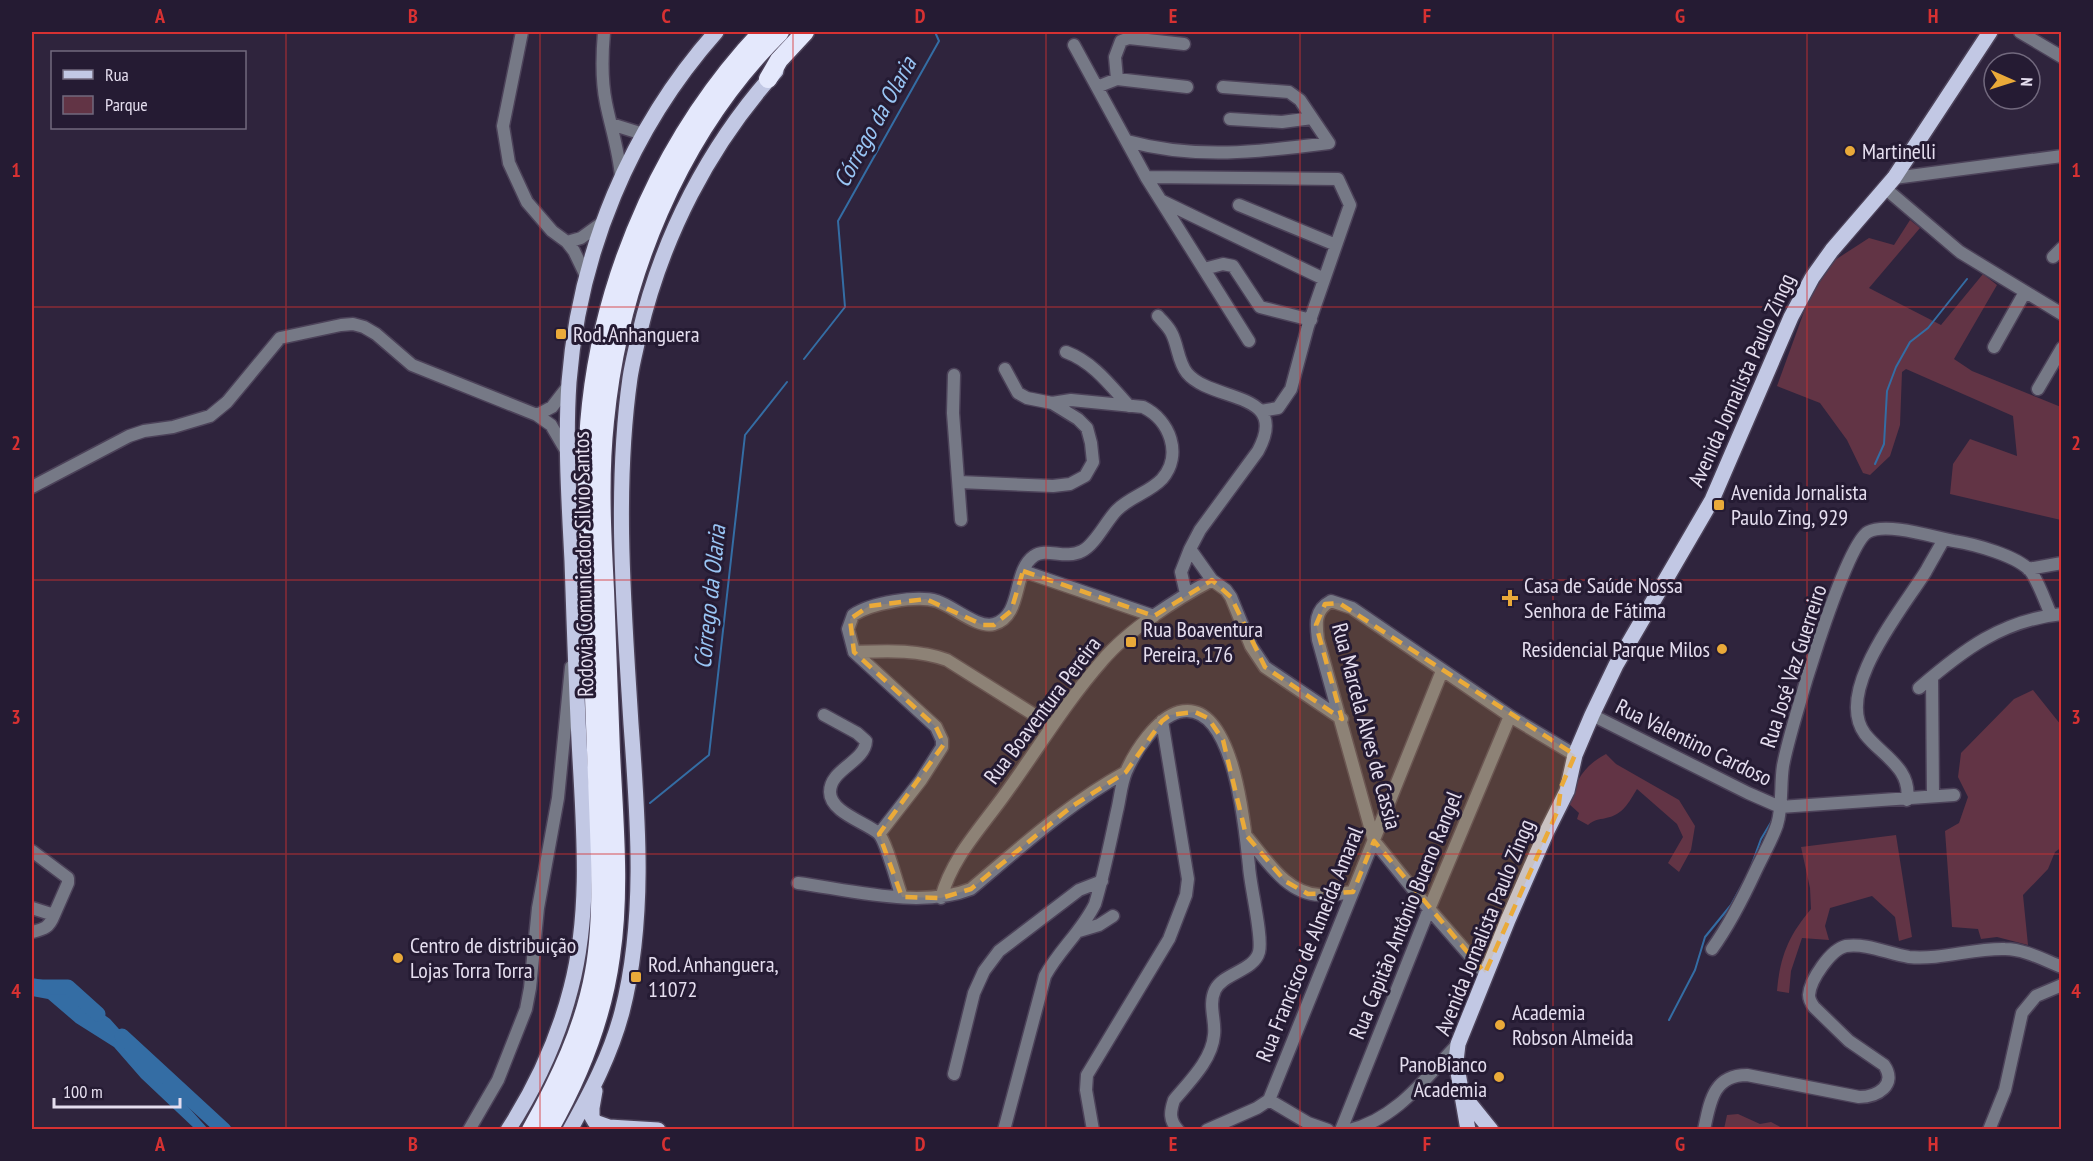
<svg xmlns="http://www.w3.org/2000/svg" width="2093" height="1161" viewBox="0 0 2093 1161" font-family="'PT Sans Narrow',sans-serif">
<style>
.green{fill:#623445}
.water{fill:#346da4}
.lines{fill:none;stroke-linecap:round;stroke-linejoin:round}
.stream{stroke:#346da4;stroke-width:2}
.river{stroke:#346da4;stroke-width:15}
.minor-casing{stroke:#4c4259;stroke-width:15}
.major-casing{stroke:#4c4259;stroke-width:18}
.highway-casing{stroke:#4c4259;stroke-width:21}
.minor{stroke:#767986;stroke-width:12}
.major{stroke:#c2c8e4;stroke-width:15}
.highway{stroke:#e4e8fc;stroke-width:18}
.marked{fill:#eaaa39;fill-opacity:0.2;stroke:#eaaa39;stroke-width:4.5;stroke-dasharray:12 8;stroke-linejoin:round}
.grid{fill:none;stroke:#d73132;stroke-width:1.5;stroke-opacity:0.55}
.poi-dot{fill:#eaaa39;stroke:#251b33;stroke-width:2}
.labels{text-anchor:middle;stroke-width:6;stroke-linejoin:round;paint-order:stroke}
.poi-label{font-size:22px;fill:#e5deef;stroke:#251b33;text-anchor:start}
.street-label{font-size:22px;fill:#e5deef;stroke:#251b33}
.water-label{font-size:24px;font-style:italic;fill:#99c5f4;stroke:#251b33}
.neatline{fill:none;stroke:#d73132;stroke-width:2}
.grid-label{font-size:20px;text-anchor:middle;font-weight:bold;fill:#d73132}
</style>
<rect width="100%" height="100%" fill="#2f243d"/>
<path class="green" d="M1910 220 1920 228 1869 288 1941 325 1983 274 1997 285 1954 359 1972 371 2061 407V520L1950 494 1953 464 1970 439 2017 456 2013 416 1906 369 1902 372 1900 425 1890 456 1870 475 1863 473 1847 440 1820 403 1777 386 1809 298 1835 260 1869 238 1894 245Z
M2033 690 2061 725 2062 847 2055 852 2048 869 2023 895 2028 945 1997 937 1981 939 1978 929 1952 927 1945 831 1959 823 1968 797 1958 777 1961 753 2014 699Z
M1606 754 1616 764 1679 800 1695 826 1691 850 1679 872 1668 863 1683 837 1677 824 1637 789C1629 802 1623 815 1606 818 1598 820 1595 819 1588 825L1577 819 1579 813 1568 803C1578 779 1582 767 1606 754Z
M1896 835 1912 937 1899 941 1895 917 1872 896 1830 908 1825 926 1829 940 1802 938 1791 971 1789 993 1777 991C1780 956 1789 935 1811 909L1810 888 1801 847Z
M1738 1114 1760 1124 1771 1122 1784 1129H1724L1727 1115Z"/>
<path class="water" d="M32 978 43 980 89 1004 110 1019 208 1129H195L141 1078 114 1047 76 1023 48 999 32 996Z"/>
<g class="lines">
<path class="stream" d="M804 359 845 307 838 221 939 41 935 32
M1875 464 1884 444 1887 391 1896 367 1910 342 1928 328 1967 279
M650 803 709 755 745 435 787 382
M1669 1020 1695 970 1705 937 1731 905 1749 872 1761 839 1773 819"/>
<path class="river" d="M32 987H68L98 1014
M122 1036 224 1130"/>
<defs>
<path id="minor" d="M522 32 503 126 509 163 527 202 552 231 567 242 574 251 587 278
M604 32C602 55 601 79 606 103 611 128 619 151 621 177
M2020 32 2062 57
M1074 45 1146 177 1249 341
M1117 79 1115 57 1121 41 1129 38 1184 44
M1097 87 1117 79 1187 87
M1230 119 1282 122 1312 118
M611 124 643 134
M1127 141C1196 160 1259 152 1329 143L1300 100 1289 92 1223 87
M1146 177 1338 179 1350 205 1308 326 1291 389 1278 408 1261 411
M1894 178 2062 156
M1886 189 1960 252 2062 314
M1162 201 1324 279
M1239 205 1336 245
M567 242 581 238 603 222
M2053 257 2062 248
M1204 269 1223 264 1233 266 1260 307 1311 320
M1158 316C1163 322 1169 327 1172 334 1178 346 1178 362 1187 373 1212 403 1291 390 1258 451L1200 530 1190 549 1212 580 1226 590 1231 597 1251 646 1265 667 1342 719
M1994 347 2025 292
M1066 352C1093 362 1110 385 1129 406
M954 375 953 413 961 520
M2038 389 2062 348
M537 415 552 407 569 385
M959 482 1053 486 1070 484 1085 476 1093 462 1091 443 1087 428 1078 419 1052 403 1027 398 1018 393 1005 369
M32 487 129 436 144 431 173 427 210 416 227 402 280 338 341 325 353 324 364 327 376 334 412 365 537 415 551 425 568 454
M2028 569 2062 563
M1023 571 1154 616
M1186 594 1181 572 1190 549
M854 652C885 651 918 649 947 660L1052 726
M1932 677 1933 796
M1919 688C1963 650 2002 620 2062 614
M824 715 857 733 866 741C865 762 830 769 830 792 830 812 865 822 878 833 886 840 897 884 902 897
M1592 715 1748 793 1780 807 1954 795
M1907 800C1912 768 1881 755 1865 734 1833 691 1904 607 1926 571 1932 560 1938 550 1944 539
M879 834 921 780 942 747V740L936 727 854 652 848 629 853 615C871 603 916 595 937 601 953 606 978 629 994 624 1023 616 1012 571 1034 556 1046 547 1065 560 1082 551 1095 545 1106 521 1117 510 1130 497 1150 492 1162 479 1183 455 1170 420 1143 407L1071 400 1052 403
M1246 836C1266 859 1286 894 1320 895 1331 896 1342 893 1353 892
M32 851 68 878V883L54 915
M798 883C850 890 921 909 971 889 1021 847 1069 803 1126 772
M941 898C952 858 979 830 1003 797 1036 752 1065 703 1102 661 1128 630 1176 599 1212 580
M32 908 54 915C49 928 44 929 32 932
M1079 931 1099 925 1113 916
M1712 949C1730 924 1743 898 1756 870 1763 855 1772 840 1777 825 1783 806 1780 785 1783 766 1789 732 1844 545 1868 532 1887 522 1933 537 1954 541 1973 544 2020 556 2032 573 2040 586 2045 601 2051 615
M1485 973 1429 909 1374 841 1318 640C1316 624 1314 610 1331 601L1352 608 1510 716 1575 755
M954 1074 974 993 984 971 999 951 1079 890 1102 881
M1269 1100 1442 671
M469 1130 498 1080 526 1009 530 988 538 908 558 798 571 667
M1004 1130 1045 976C1059 950 1082 931 1095 904 1104 874 1110 843 1117 811 1120 799 1121 784 1126 772 1135 751 1157 718 1179 712 1235 698 1245 831 1249 866 1250 886 1263 936 1259 952 1254 971 1223 973 1215 990 1208 1005 1216 1021 1214 1035 1212 1060 1189 1082 1174 1100 1170 1112 1169 1120 1178 1130
M1093 1130 1086 1090 1087 1075 1169 939 1186 895 1188 879 1162 721
M1207 1130 1257 1108 1269 1100 1308 1123 1328 1130
M1341 1130 1429 909 1510 716
M1349 1130C1396 1120 1426 1077 1458 1044
M1704 1130C1710 1102 1713 1075 1747 1075L1859 1097C1877 1097 1898 1085 1884 1065L1849 1041 1814 1007C1811 1003 1809 1000 1809 995 1810 980 1831 949 1846 946 1867 943 1889 954 1909 957 1942 960 1973 948 2005 949 2024 949 2044 960 2062 967
M1989 1130 2005 1090 2022 1013 2036 996 2062 985"/>
<path id="major" d="M595 1091 592 1108V1117L595 1122 609 1127 658 1130
M1466 1099 1491 1130
M508 1130C537 1085 558 1039 571 988 592 908 583 821 579 740 576 681 574 621 572 561 569 502 565 442 569 382 579 253 630 129 716 32
M570 1130C591 1092 611 1054 622 1012 646 919 638 819 631 724 624 610 614 491 630 378 632 364 636 349 639 335 662 237 709 145 776 71
M1468 1130 1456 1061 1458 1044 1508 920 1546 833 1567 791 1575 755 1592 715 1616 665 1712 500 1791 317 1812 278 1832 250 1894 178 1990 32"/>
<path id="highway" d="M768 79 779 60 805 32
M531 1130C559 1080 584 1028 594 972 601 934 601 895 600 857 597 768 593 679 590 590 588 528 584 466 591 404 606 268 668 131 762 32
M549 1130C579 1077 603 1016 611 956 621 889 614 820 611 752 609 698 607 644 605 590 602 534 599 477 605 421 619 279 678 133 780 32"/>
</defs>
<use href="#minor" class="minor-casing"/>
<use href="#major" class="major-casing"/>
<use href="#highway" class="highway-casing"/>
<use href="#minor" class="minor"/>
<use href="#major" class="major"/>
<use href="#highway" class="highway"/>
</g>
<path class="marked" d="M1023 571 1154 616 1212 580 1231 597 1265 667 1342 719 1316 625 1325 604 1339 603 1575 755 1561 787 1558 810 1485 973 1374 841 1353 892 1308 894 1285 881 1246 835 1223 740 1208 718 1195 712 1170 715 1162 721 1126 772 1071 807 971 889 941 898 902 897 879 834 944 744 936 727 854 652 850 619 869 606 926 599 983 625H994L1011 611Z"/>
<path class="grid" d="M286 32V1130M540 32V1130M793 32V1130M1046 32V1130M1300 32V1130M1553 32V1130M1807 32V1130M32 307H2062M32 580H2062M32 854H2062"/>
<g class="poi-dot">
<circle cx="1850" cy="151" r="6"/>
<rect x="555" y="328" width="12" height="12" rx="3"/>
<rect x="1713" y="499" width="12" height="12" rx="3"/>
<path d="M1507 589h6v6h6v6h-6v6h-6v-6h-6v-6h6z"/>
<rect x="1125" y="636" width="12" height="12" rx="3"/>
<circle cx="1722" cy="649" r="6"/>
<circle cx="398" cy="958" r="6"/>
<rect x="630" y="971" width="12" height="12" rx="3"/>
<circle cx="1500" cy="1025" r="6"/>
<circle cx="1499" cy="1077" r="6"/>
</g>
<g class="labels">
<g class="poi-label">
<text x="1862" y="159">Martinelli</text>
<text x="573" y="342">Rod. Anhanguera</text>
<text x="1731" y="500">Avenida Jornalista<tspan x="1731" dy="25">Paulo Zing, 929</tspan></text>
<text x="1524" y="593">Casa de Saúde Nossa<tspan x="1524" dy="25">Senhora de Fátima</tspan></text>
<text x="1143" y="637">Rua Boaventura<tspan x="1143" dy="25">Pereira, 176</tspan></text>
<text x="1710" y="657" text-anchor="end">Residencial Parque Milos</text>
<text x="410" y="953">Centro de distribuição<tspan x="410" dy="25">Lojas Torra Torra</tspan></text>
<text x="648" y="972">Rod. Anhanguera,<tspan x="648" dy="25">11072</tspan></text>
<text x="1512" y="1020">Academia<tspan x="1512" dy="25">Robson Almeida</tspan></text>
<text x="1487" y="1072" text-anchor="end">PanoBianco<tspan x="1487" dy="25">Academia</tspan></text>
</g>
<g class="street-label">
<text transform="translate(1741 380) rotate(-66)" y="8">Avenida Jornalista Paulo Zingg</text>
<text transform="translate(583 564) rotate(-91)" y="8">Rodovia Comunicador Silvio Santos</text>
<text transform="translate(1793 666) rotate(-72)" y="8">Rua José Vaz Guerreiro</text>
<text transform="translate(1042 710) rotate(-53)" y="8">Rua Boaventura Pereira</text>
<text transform="translate(1367 726) rotate(75)" y="8">Rua Marcela Alves de Cassia</text>
<text transform="translate(1694 742) rotate(26)" y="8">Rua Valentino Cardoso</text>
<text transform="translate(1405 915) rotate(-68)" y="8">Rua Capitão Antônio Bueno Rangel</text>
<text transform="translate(1484 927) rotate(-68)" y="8">Avenida Jornalista Paulo Zingg</text>
<text transform="translate(1309 944) rotate(-68)" y="8">Rua Francisco de Almeida Amaral</text>
</g>
<g class="water-label">
<text transform="translate(875 122) rotate(-61)" y="8">Córrego da Olaria</text>
<text transform="translate(710 597) rotate(-84)" y="8">Córrego da Olaria</text>
</g>
</g>
<rect width="2093" height="1161" fill="none" stroke="#251b33" stroke-width="66"/>
<rect x="51" y="51" width="195" height="78" fill="#251b33" stroke="#72697e" stroke-width="1.5"/>
<rect x="63" y="70" width="30" height="9" fill="#c2c8e4" stroke="#72697e" stroke-width="1.5"/>
<text x="105" y="81" font-size="18" fill="#e5deef">Rua</text>
<rect x="63" y="96" width="30" height="18" fill="#623445" stroke="#72697e" stroke-width="1.5"/>
<text x="105" y="111" font-size="18" fill="#e5deef">Parque</text>
<g transform="translate(2012 81) rotate(93)"><circle r="28" fill="#251b33" stroke="#72697e" stroke-width="1.5"/>
<path d="M0-4.5L10 22L0 15L-10 22Z" fill="#eaaa39"/>
<text y="-9" font-size="16" font-weight="bold" text-anchor="middle" fill="#e5deef">N</text>
</g>
<path d="M54 1098v9h126v-9" fill="none" stroke="#e5deef" stroke-width="3"/>
<text x="63" y="1098" font-size="18" fill="#e5deef" stroke="#251b33" stroke-width="4.5" paint-order="stroke">100 m</text>
<rect x="33" y="33" width="2027" height="1095" class="neatline"/>
<g class="grid-label">
<text x="160" y="23">A</text>
<text x="413" y="23">B</text>
<text x="666" y="23">C</text>
<text x="920" y="23">D</text>
<text x="1173" y="23">E</text>
<text x="1427" y="23">F</text>
<text x="1680" y="23">G</text>
<text x="1933" y="23">H</text>
<text x="16" y="177">1</text>
<text x="2076" y="177">1</text>
<text x="16" y="450">2</text>
<text x="2076" y="450">2</text>
<text x="16" y="724">3</text>
<text x="2076" y="724">3</text>
<text x="16" y="998">4</text>
<text x="2076" y="998">4</text>
<text x="160" y="1151">A</text>
<text x="413" y="1151">B</text>
<text x="666" y="1151">C</text>
<text x="920" y="1151">D</text>
<text x="1173" y="1151">E</text>
<text x="1427" y="1151">F</text>
<text x="1680" y="1151">G</text>
<text x="1933" y="1151">H</text>
</g>
</svg>
